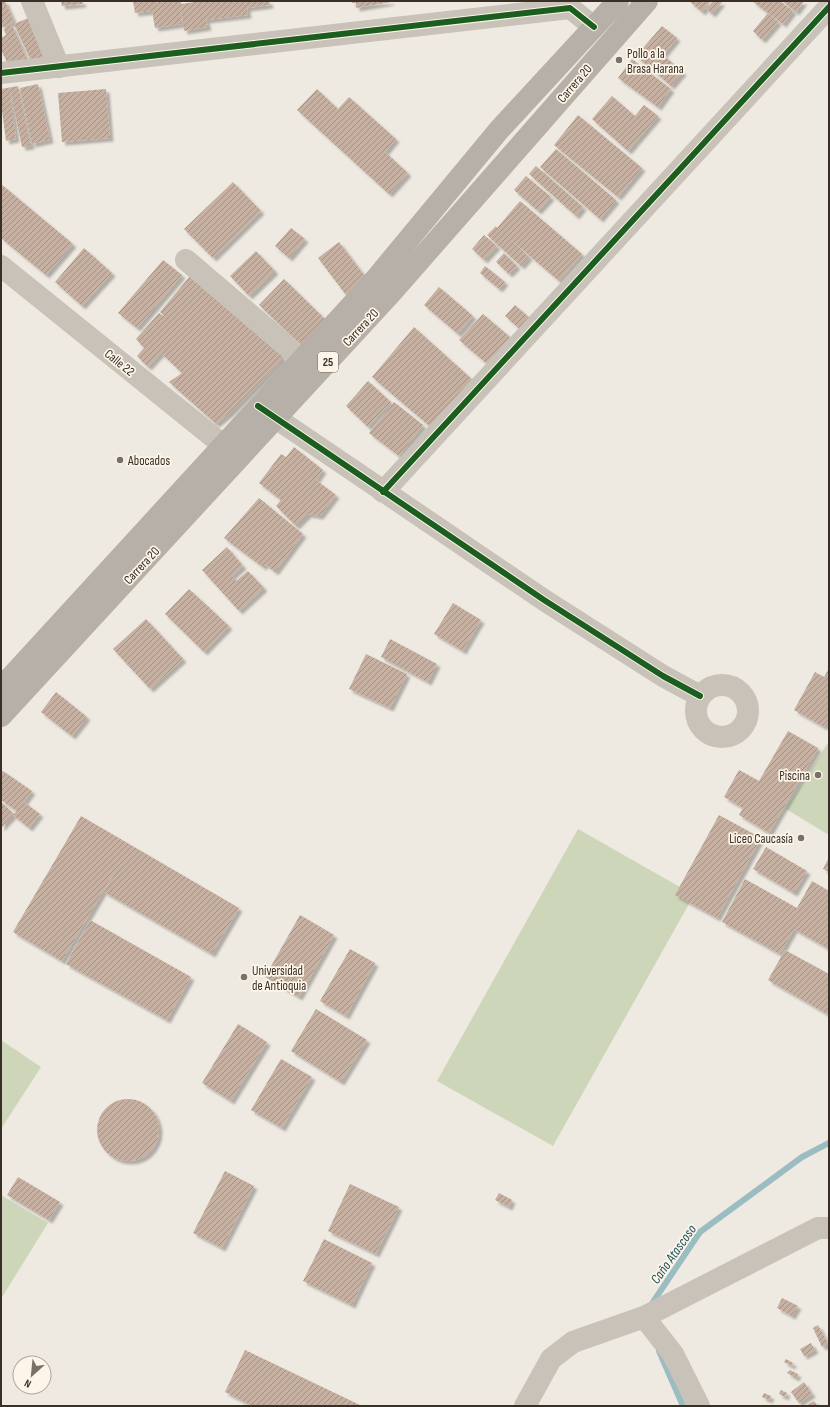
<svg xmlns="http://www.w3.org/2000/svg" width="830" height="1407" viewBox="0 0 830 1407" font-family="'Sofia Sans Condensed',sans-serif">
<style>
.grass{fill:#cdd6b9}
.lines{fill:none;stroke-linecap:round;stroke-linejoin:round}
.stream{stroke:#9bbdc2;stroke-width:6}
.building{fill:url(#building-hatch);filter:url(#shadow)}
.minor{stroke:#c8c2b9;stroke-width:22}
.primary{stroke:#b7b0a9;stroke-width:22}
.cycleway-casing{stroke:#fcf5e8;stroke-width:8}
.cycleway{stroke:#1b5e20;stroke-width:6}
.poi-dot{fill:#797068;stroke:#fcf5e8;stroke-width:1.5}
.labels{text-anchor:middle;stroke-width:3.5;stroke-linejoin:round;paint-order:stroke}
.shield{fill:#fcf5e8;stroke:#746a61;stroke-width:1}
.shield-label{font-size:12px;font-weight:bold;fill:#392f27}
.poi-label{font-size:13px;fill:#392f27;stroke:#fcf5e8;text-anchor:start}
.street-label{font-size:13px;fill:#392f27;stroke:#fcf5e8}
.water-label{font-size:14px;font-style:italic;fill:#185260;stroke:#fcf5e8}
</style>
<defs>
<pattern id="building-hatch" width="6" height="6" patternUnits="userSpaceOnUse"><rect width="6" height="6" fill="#c5b0a1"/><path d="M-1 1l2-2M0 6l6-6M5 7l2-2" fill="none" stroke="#a19083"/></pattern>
<filter id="shadow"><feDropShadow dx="3.5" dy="3.5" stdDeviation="1" flood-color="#0004"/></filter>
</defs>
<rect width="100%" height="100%" fill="#efeae1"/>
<path class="grass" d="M829 741V835L786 809Z
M578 829 694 895 553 1146 437 1081Z
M1 1040 41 1067 1 1129Z
M1 1195 48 1223 1 1299Z"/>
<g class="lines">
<path class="stream" d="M651 1305 700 1232 802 1157 829 1143
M659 1351 683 1406"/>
</g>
<path class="building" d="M1 1H5L14 22 1 28Z
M61 1H82L83 4 62 6Z
M133 1H157L158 5V1H181V4L201 1H269L270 5 247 8 248 15 206 20 208 27 184 31 180 4 182 24 155 28 152 11 135 13Z
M352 1H391V2L356 8V3H352Z
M689 1H711L702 12Z
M713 1 722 2 712 14 706 9Z
M752 1H780L793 11 783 24Z
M782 1H804L796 12Z
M768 13 778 22 762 40 753 31Z
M33 16 50 55 32 63 14 24Z
M12 25 29 64H8L1 50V38L6 35 4 29Z
M662 26 677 38 663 55 683 72 671 86 636 56Z
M632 59 671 89 658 107 618 78Z
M38 84 50 140 32 144 20 88Z
M18 86 31 146 22 147 10 90 16 139 6 141 1 103V89Z
M106 89 110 138 62 142 58 93Z
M317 89 338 109 349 97 396 139 385 152 408 173 389 194 297 110Z
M612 96 635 116 644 105 658 116 628 151 592 119Z
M578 115 642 168 618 197 554 145Z
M556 149 616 200 600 219 540 167Z
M536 166 583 207 576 216 529 174Z
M526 176 551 197 538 211 514 190Z
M233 182 261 211 213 258 184 229Z
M1 184 73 244 46 275 1 238Z
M520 201 582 254 559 281 509 238 529 257 521 266 487 235 496 226 497 228Z
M291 228 305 239 289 258 275 246Z
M484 235 497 246 484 260 472 249Z
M339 242 367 279 346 295 318 258Z
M84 248 112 273 82 306 55 282Z
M256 251 275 271 249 296 230 276Z
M504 253 517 266 509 274 496 262Z
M163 260 182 275 137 328 118 313Z
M485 266 505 282 499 289 480 273Z
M190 276 284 358 231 412 216 424 169 382 182 373 161 353 148 367 137 356 144 348 136 339 159 313 166 318 160 312Z
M284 279 326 320 302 346 259 305Z
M439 287 473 316 458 334 424 305Z
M515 305 532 320 522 331 505 316Z
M483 314 510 337 486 363 459 340Z
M414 327 474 381 432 428 372 377Z
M368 381 391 402 368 427 346 406Z
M394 402 423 425 399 456 369 433Z
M294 447 323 470 316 480 336 495 320 516 308 514 296 526 276 506 281 500 259 483 281 454 286 457Z
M259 498 303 534 275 572 265 564 263 567 224 538Z
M227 547 243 566 232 576 236 581 248 571 264 588 239 611 202 570Z
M189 589 229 626 204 652 165 614Z
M453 603 481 620 463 651 434 634Z
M146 619 183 659 150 689 113 649Z
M390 639 437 664 428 682 381 657Z
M366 654 407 674 390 708 349 689Z
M828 670 829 719 824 727 794 710 815 672 824 677Z
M56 692 87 717 72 736 41 712Z
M788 731 818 748 769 833 739 815 743 808 724 797 739 770 759 781Z
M3 771 32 791 24 802 40 814 29 828 13 815 1 828V802L14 814 17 811 1 800V773Z
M719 815 761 838 717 918 675 895Z
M81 816 239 908 212 954 104 892 121 861 62 961 13 932Z
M766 847 807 871 794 893 753 869Z
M829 857V872L823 869Z
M745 879 797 908 812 881 829 891V949L794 929 780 954 722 922Z
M300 915 334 935 299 997 265 977Z
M90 920 191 977 167 1020 66 964Z
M350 949 375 963 346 1016 320 1001Z
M785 950 829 974V1015L768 980Z
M316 1009 367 1040 341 1082 291 1051Z
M238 1024 267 1042 231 1101 202 1083Z
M281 1059 312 1077 282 1128 251 1110Z
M97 1130a31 31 0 1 1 62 0a31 31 0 1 1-62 0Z
M225 1171 254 1186 222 1248 193 1233Z
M18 1177 60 1202 49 1220 7 1195Z
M350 1184 399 1207 376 1254 328 1231Z
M499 1193 512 1200 509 1207 495 1200Z
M324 1239 372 1263 352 1305 303 1281Z
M782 1298 798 1306 792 1316 777 1308Z
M818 1325 828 1344 822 1347 813 1328Z
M811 1343 815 1350 804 1356 800 1349Z
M245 1350 362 1406H253L225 1392Z
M786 1359 793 1363 792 1366 784 1362Z
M790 1370 798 1374 796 1378 787 1373Z
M804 1382 812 1394 799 1403 791 1392Z
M781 1390 787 1393 785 1397 779 1394Z
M764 1393 771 1396 769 1400 762 1397Z
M814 1401 818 1406H806Z"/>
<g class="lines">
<path class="minor" d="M32 1 59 67
M1 73 570 8 594 27
M186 260 302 359
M1 266 223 445 237 458
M261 408 544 600 663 676 700 696
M383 492 829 7
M696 711a26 26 0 1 1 52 0a26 26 0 1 1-52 0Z
M644 1317 673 1354 699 1406
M525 1406 551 1359 573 1342 644 1317 818 1228H829"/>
<path class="primary" d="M1 688 374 281 499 130 618 1
M1 716 391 293 647 1"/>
<defs>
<path id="cycleway" d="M1 73 570 8 594 27
M258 406 544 600 663 676 700 696
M383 492 829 7"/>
</defs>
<use href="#cycleway" class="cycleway-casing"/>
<use href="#cycleway" class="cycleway"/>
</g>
<g class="poi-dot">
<circle cx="619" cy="60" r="4"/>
<circle cx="120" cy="460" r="4"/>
<circle cx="818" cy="775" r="4"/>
<circle cx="801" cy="838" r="4"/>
<circle cx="244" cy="977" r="4"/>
</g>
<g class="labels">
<rect class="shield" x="318" y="352" width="20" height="20" rx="3"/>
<g class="shield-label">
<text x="328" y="366">25</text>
</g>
<g class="poi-label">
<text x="627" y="58">Pollo a la<tspan x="627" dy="15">Brasa Harana</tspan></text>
<text x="128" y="465">Abocados</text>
<text x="810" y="780" text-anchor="end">Piscina</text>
<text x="793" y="843" text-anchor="end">Liceo Caucasía</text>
<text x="252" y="975">Universidad<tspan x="252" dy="15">de Antioquia</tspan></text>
</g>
<g class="street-label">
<text transform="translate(574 83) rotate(-49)" y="5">Carrera 20</text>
<text transform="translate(360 327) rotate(-47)" y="5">Carrera 20</text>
<text transform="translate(120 362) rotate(39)" y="5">Calle 22</text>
<text transform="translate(141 565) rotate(-47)" y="5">Carrera 20</text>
</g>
<g class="water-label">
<text transform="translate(673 1254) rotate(-55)" y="5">Caño Atascoso</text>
</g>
</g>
<rect width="830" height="1407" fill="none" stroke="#392f27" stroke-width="4"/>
<g transform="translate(32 1375) rotate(207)"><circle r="19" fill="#fcf5e8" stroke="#aea69b"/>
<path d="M0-3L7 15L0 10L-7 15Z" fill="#797068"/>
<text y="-6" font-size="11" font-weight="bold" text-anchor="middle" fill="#392f27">N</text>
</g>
</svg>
